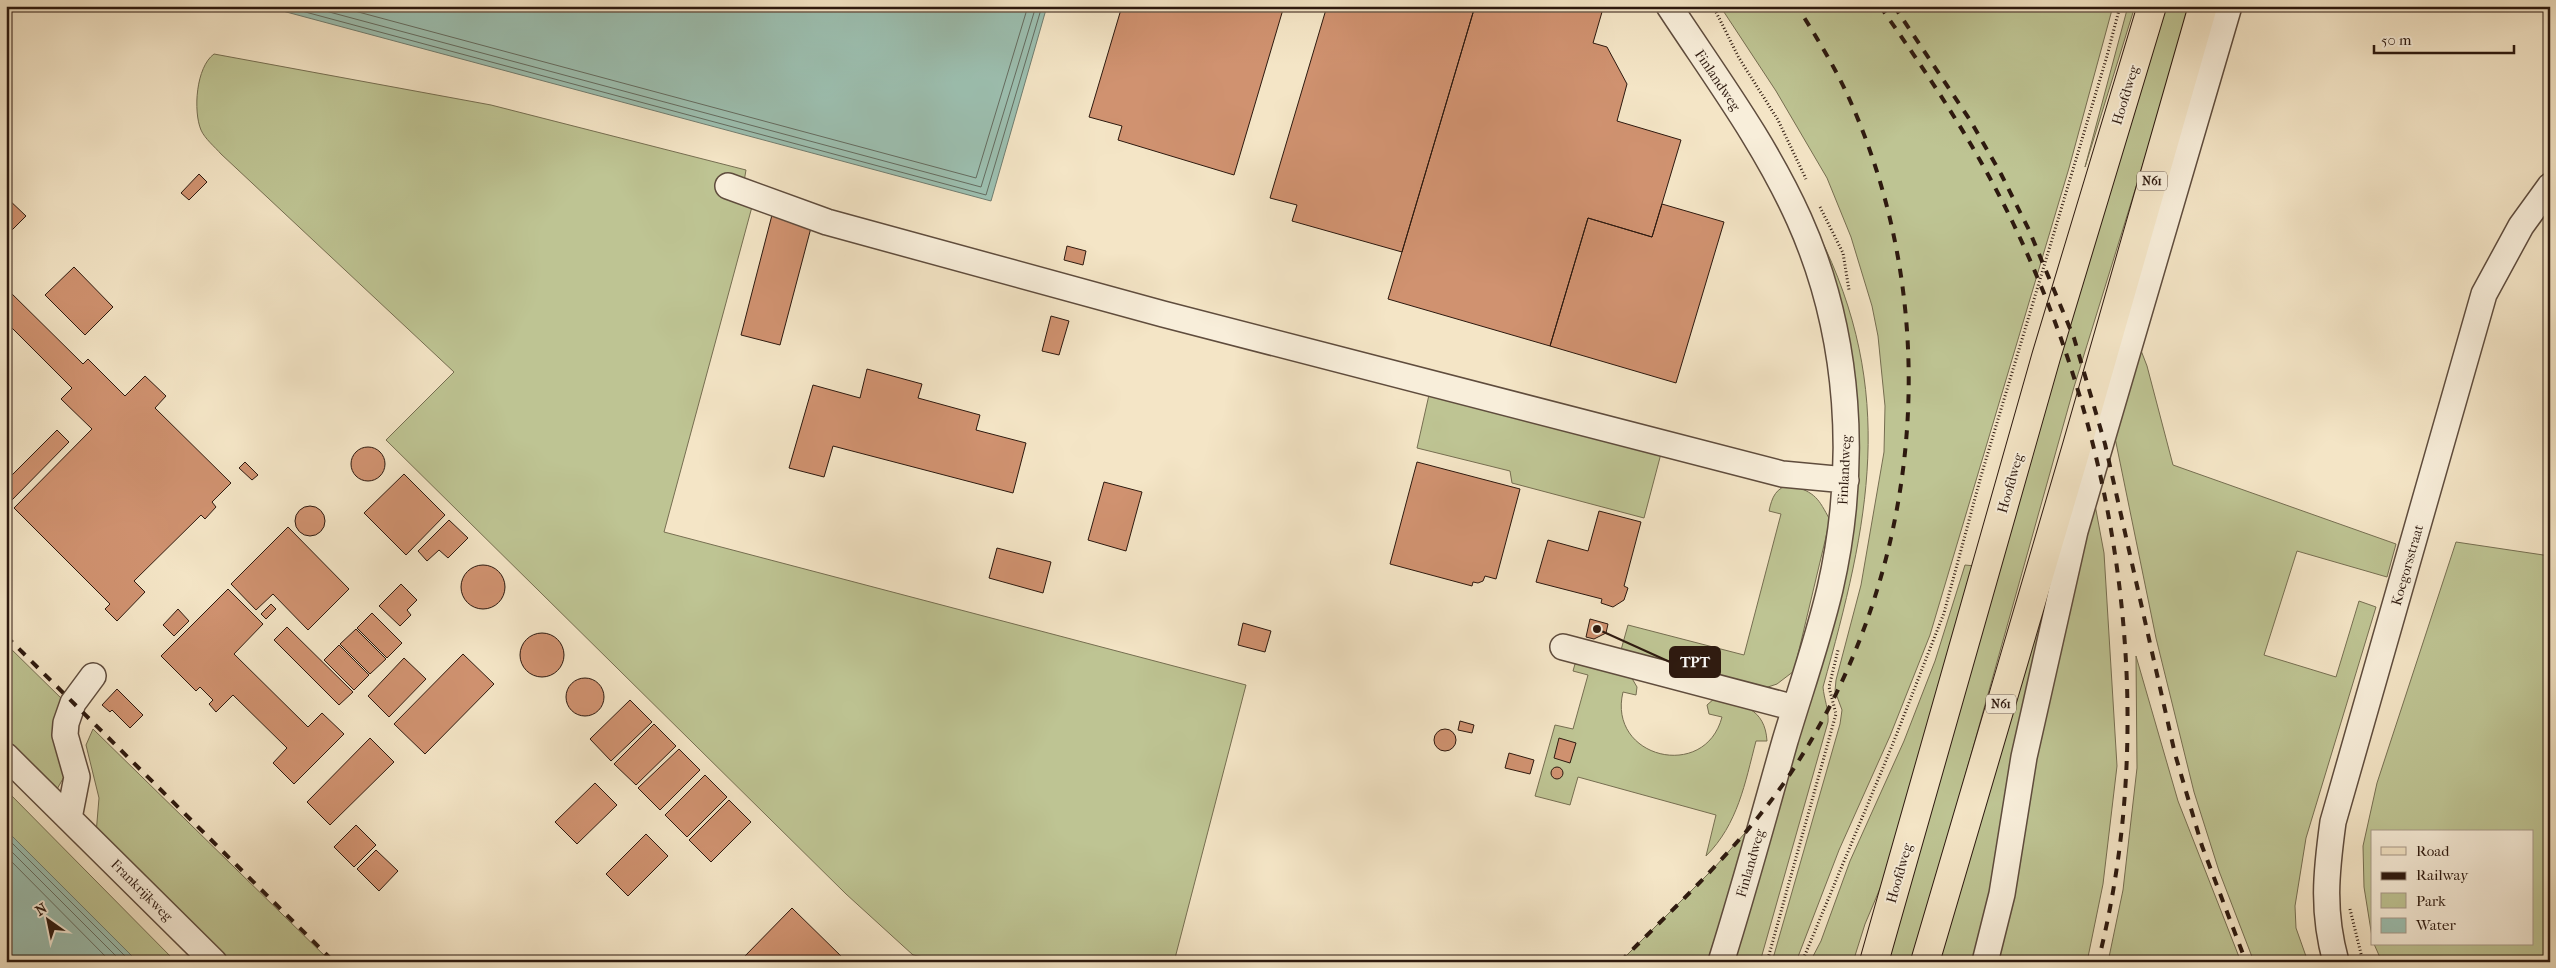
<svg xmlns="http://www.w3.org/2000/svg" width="2556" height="968" viewBox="0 0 2556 968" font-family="'IM FELL French Canon',serif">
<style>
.green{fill:#bec493;stroke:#766e51}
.water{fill:#9cbfb0;stroke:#707d70}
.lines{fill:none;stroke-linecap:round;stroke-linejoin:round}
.shore{stroke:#646c60;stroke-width:1}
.building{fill:#d09270;stroke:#2d190f}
.minor-casing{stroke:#5f4c3d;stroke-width:28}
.major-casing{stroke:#2d190f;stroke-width:30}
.path{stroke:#2d190f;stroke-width:3;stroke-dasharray:1 2.5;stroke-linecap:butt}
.minor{stroke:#f8eeda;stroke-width:25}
.major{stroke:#f4e5c6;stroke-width:28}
.rail{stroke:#2d190f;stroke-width:4;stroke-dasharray:9 9;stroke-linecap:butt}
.labels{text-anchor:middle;stroke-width:4;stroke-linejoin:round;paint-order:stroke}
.shield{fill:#f8eeda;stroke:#6a594c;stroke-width:1}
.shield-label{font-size:12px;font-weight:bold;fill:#2d190f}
.street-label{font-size:14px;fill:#2d190f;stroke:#f8eeda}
.leader{fill:none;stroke:#2d190f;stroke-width:2}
.callout-dot{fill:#2d190f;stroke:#f8eeda;stroke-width:2}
.callout{fill:#2d190f;stroke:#2d190f;stroke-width:2}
.callout-label{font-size:15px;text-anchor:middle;font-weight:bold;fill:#fff}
</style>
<rect width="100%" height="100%" fill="#f4e5c6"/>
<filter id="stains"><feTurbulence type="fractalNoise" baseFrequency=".004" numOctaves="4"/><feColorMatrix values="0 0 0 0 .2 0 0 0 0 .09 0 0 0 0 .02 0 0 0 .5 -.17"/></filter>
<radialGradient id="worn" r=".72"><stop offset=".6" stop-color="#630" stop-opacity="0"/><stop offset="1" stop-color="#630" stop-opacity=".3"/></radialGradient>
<path class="green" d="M1720 6H2113L2069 168 1930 635 1890 736 1839 850 1796 962H1772L1840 724 1842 710 1835 691 1836 680 1861 585 1884 452 1885 406 1878 336 1872 306 1851 237 1827 178 1776 91Z
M2128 6H2135L2085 167Z
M2164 6H2192L2074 387 1913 962H1884L2075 300Z
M214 54 491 105 746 170 741 199 753 203 664 532 1246 685 1174 962H953L913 955 846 894 386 440 454 372 221 154C215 147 205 139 201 130 193 111 196 67 214 54Z
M1818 233C1898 393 1869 522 1823 687 1824 699 1829 710 1828 722L1760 962H1734L1844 560 1828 265Z
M2137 340 2147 366 2173 465 2396 544 2387 577 2297 551 2264 655 2336 677 2359 601 2376 607 2306 838 2295 906 2296 928 2308 962H2254L2219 871 2194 792 2156 638 2113 428Z
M1431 386 1663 446 1644 518 1512 483 1510 471 1417 448Z
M1791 485C1816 493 1818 498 1830 520L1794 671 1777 684 1765 688 1621 650 1628 625 1744 655 1781 514 1769 511C1772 497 1776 487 1791 485Z
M2093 494 2104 553 2117 766 2103 884 2087 962H1993Z
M2456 542 2550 556V962H2382L2374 944H2532V832H2372V937L2364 887 2363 846 2377 783Z
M1965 565 1975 566 1892 860 1865 924 1853 962H1810L1821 941 1850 861 1904 741 1935 661Z
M2046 602 2024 705 1977 962H1934L2029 644Z
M6 644 64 701 65 775 56 791 6 749Z
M2136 656 2178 801 2241 962H2108L2123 890 2137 768Z
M1585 662 1630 675 1637 687 1636 695 1623 692C1607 758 1705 782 1722 717L1709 714 1707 705 1715 698C1742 704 1765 708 1767 741H1756C1745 783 1738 824 1706 856L1716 815 1578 777 1570 805 1535 796 1555 725 1573 729 1588 675 1573 671 1575 664Z
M93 729 331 962H224L96 834 99 798 86 745Z
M6 790 176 962H138L6 830Z
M1752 825 1707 962H1620L1715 867Z"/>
<path class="water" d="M264 6H1047L991 201Z
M6 830 138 962H6Z"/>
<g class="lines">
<path class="shore" d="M283 6 986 195 1042 6
M307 6 981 187 1036 6
M336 6 976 178 1028 6
M6 837 131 962
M6 846 122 962
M6 856 111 962"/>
</g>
<path class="building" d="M1122 6H1284L1234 175 1118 140 1122 126 1089 117Z
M1327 6H1475L1402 252 1292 221 1297 205 1270 198Z
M1475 6H1584L1602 12 1593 43 1607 47 1627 84 1617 121 1681 140 1652 237 1588 218 1550 346 1388 299Z
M199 174 207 182 189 200 181 193Z
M6 197 26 216 6 236Z
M1662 204 1724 222 1676 383 1550 346 1588 218 1652 237Z
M772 215 812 224 780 345 741 335Z
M1067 246 1086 251 1083 265 1064 260Z
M74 267 113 307 85 335 45 295Z
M6 288 83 364 88 359 125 396 145 376 166 396 155 408 231 483 212 502 216 507 205 519 201 515 134 581 145 592 117 621 105 609 110 604 14 508 92 429 61 399 72 388 6 322Z
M1051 316 1069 321 1059 355 1042 351Z
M867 369 922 384 918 398 980 415 976 430 1026 443 1013 493 833 446 824 477 789 468 813 385 860 398Z
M57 430 69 442 9 503 6 500V481Z
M351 464a17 17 0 1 1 34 0a17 17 0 1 1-34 0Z
M245 462 258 475 252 480 239 468Z
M1417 462 1520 489 1496 579 1485 576 1483 581 1478 583 1473 582 1472 586 1390 564Z
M404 474 445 515 406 555 364 513Z
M1104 482 1142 492 1126 551 1088 540Z
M295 521a15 15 0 1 1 30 0a15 15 0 1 1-30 0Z
M1599 511 1641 522 1624 586 1628 588 1624 600 1613 607 1601 603 1602 599 1536 582 1548 540 1588 551Z
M449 520 468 538 448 558 439 550 427 561 418 551Z
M288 527 349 589 308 630 273 594 256 610 231 584Z
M997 548 1051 562 1043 593 989 578Z
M461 587a22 22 0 1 1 44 0a22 22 0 1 1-44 0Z
M401 584 417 600 407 610 411 615 400 626 379 606Z
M228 589 263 624 234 654 308 727 322 713 344 734 294 784 273 763 287 748 233 695 216 712 209 704 213 700 200 687 196 691 161 656Z
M271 604 276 609 266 619 261 614Z
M178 609 189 621 174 636 163 625Z
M372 613 402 643 387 658 357 628Z
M1590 619 1608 624 1606 633 1594 639 1586 637Z
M1243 623 1271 631 1265 652 1238 645Z
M287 627 353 692 339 705 274 640Z
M356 629 386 659 370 674 340 644Z
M520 655a22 22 0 1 1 44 0a22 22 0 1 1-44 0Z
M339 645 369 675 354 690 324 660Z
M463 654 494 684 425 754 394 724Z
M404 658 426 679 389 717 368 696Z
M566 697a19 19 0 1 1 38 0a19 19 0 1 1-38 0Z
M117 689 143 715 130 728 112 710 110 712 102 705Z
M630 700 652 722 611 761 590 739Z
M1460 721 1474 725 1472 733 1458 730Z
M654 724 676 746 636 785 614 764Z
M1434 740a11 11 0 1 1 22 0a11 11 0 1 1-22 0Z
M370 738 394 762 330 825 307 802Z
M1559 738 1576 743 1570 763 1554 758Z
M679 749 700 770 660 810 638 788Z
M1509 753 1534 760 1530 774 1505 768Z
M1551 773a6 6 0 1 1 12 0a6 6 0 1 1-12 0Z
M705 775 727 797 687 837 665 815Z
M595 783 617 805 577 844 555 822Z
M729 800 751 822 711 862 689 840Z
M356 825 376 845 354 867 334 847Z
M646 834 668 856 628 896 606 874Z
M376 850 398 871 379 891 357 869Z
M792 908 842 957 837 962H747L743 958Z"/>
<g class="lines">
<defs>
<path id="minor" d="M1669 6C1715 76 1765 143 1799 219 1851 335 1858 467 1830 589 1818 640 1800 691 1785 741 1764 815 1744 889 1721 962
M728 186 827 222 1163 314 1782 474 1846 480
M1563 647 1795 708
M6 756 214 962
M69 818 77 777 65 735 66 723 73 703 93 676
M1985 962 2002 894 2024 757 2075 531 2229 6
M2336 962C2322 911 2326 873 2333 822L2484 294 2521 226 2550 186"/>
<path id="major" d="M1874 962 2046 357 2152 6
M1925 962 2077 446 2203 6"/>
</defs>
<use href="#minor" class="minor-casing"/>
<use href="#major" class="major-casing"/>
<path class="path" d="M1713 6 1739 58 1778 120 1806 179
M1820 207 1843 253 1849 290
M2350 909 2363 962
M1767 962 1836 714 1829 687 1838 650
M1802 962 1892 746 1944 613 1981 476 2107 56 2120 6"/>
<use href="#minor" class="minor"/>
<use href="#major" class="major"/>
<path class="rail" d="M1880 6C1929 76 1976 146 2013 223 2121 448 2160 718 2098 962
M1894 6 1970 120 2001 174 2029 230 2074 338 2105 444 2175 754 2202 846 2246 962
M6 636 334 962
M1620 962C1684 898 1753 835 1801 757 1922 563 1944 316 1852 105 1837 70 1817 38 1797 6"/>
</g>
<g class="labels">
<g class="shield">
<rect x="2137" y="171.5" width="30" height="19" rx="4"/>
<rect x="1986" y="694.5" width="30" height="19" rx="4"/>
</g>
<g class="shield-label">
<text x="2152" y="185">N61</text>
<text x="2001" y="708">N61</text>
</g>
<g class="street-label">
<text transform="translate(1718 80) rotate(56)" y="5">Finlandweg</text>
<text transform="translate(2125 95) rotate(-73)" y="5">Hoofdweg</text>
<text transform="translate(1844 470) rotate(-87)" y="5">Finlandweg</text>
<text transform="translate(2010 483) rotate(-74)" y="5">Hoofdweg</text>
<text transform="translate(2407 565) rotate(-74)" y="5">Koegorsstraat</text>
<text transform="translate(1750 863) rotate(-74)" y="5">Finlandweg</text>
<text transform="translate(1899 873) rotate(-74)" y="5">Hoofdweg</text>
<text transform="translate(142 890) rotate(45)" y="5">Frankrijkweg</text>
</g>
</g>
<path class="leader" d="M1597 629L1670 662"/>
<circle class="callout-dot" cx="1597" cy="629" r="5"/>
<rect class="callout" x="1670" y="647" width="50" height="30" rx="5"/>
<g class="callout-label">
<text x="1695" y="667">TPT</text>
</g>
<rect width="2556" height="968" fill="none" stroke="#f4e5c6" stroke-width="25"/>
<rect x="8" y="8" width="2541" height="953" fill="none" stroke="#2d190f" stroke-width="2.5"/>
<rect x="12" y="12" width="2531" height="943" fill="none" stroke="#2d190f"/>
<rect x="2371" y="830" width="162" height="115" fill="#f8eeda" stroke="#a79989"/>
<rect x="2381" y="847" width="25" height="8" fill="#f4e5c6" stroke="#a79989"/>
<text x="2416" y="856" font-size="15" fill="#2d190f">Road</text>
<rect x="2381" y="872" width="25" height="8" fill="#2d190f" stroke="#a79989"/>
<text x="2416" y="880" font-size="15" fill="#2d190f">Railway</text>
<rect x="2381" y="893" width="25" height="15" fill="#bec493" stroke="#a79989"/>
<text x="2416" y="906" font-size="15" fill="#2d190f">Park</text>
<rect x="2381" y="918" width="25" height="15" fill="#9cbfb0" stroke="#a79989"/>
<text x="2416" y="930" font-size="15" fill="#2d190f">Water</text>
<g transform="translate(48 920) rotate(327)" stroke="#f8eeda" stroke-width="4" paint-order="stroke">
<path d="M0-4L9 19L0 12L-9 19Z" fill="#2d190f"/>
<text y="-8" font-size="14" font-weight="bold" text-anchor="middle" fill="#2d190f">N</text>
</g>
<path d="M2374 45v8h140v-8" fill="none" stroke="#2d190f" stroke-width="2.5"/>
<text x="2381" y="45" font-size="15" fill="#2d190f" stroke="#f8eeda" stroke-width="4" paint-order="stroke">50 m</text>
<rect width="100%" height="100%" filter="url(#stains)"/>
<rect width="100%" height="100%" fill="url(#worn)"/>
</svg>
